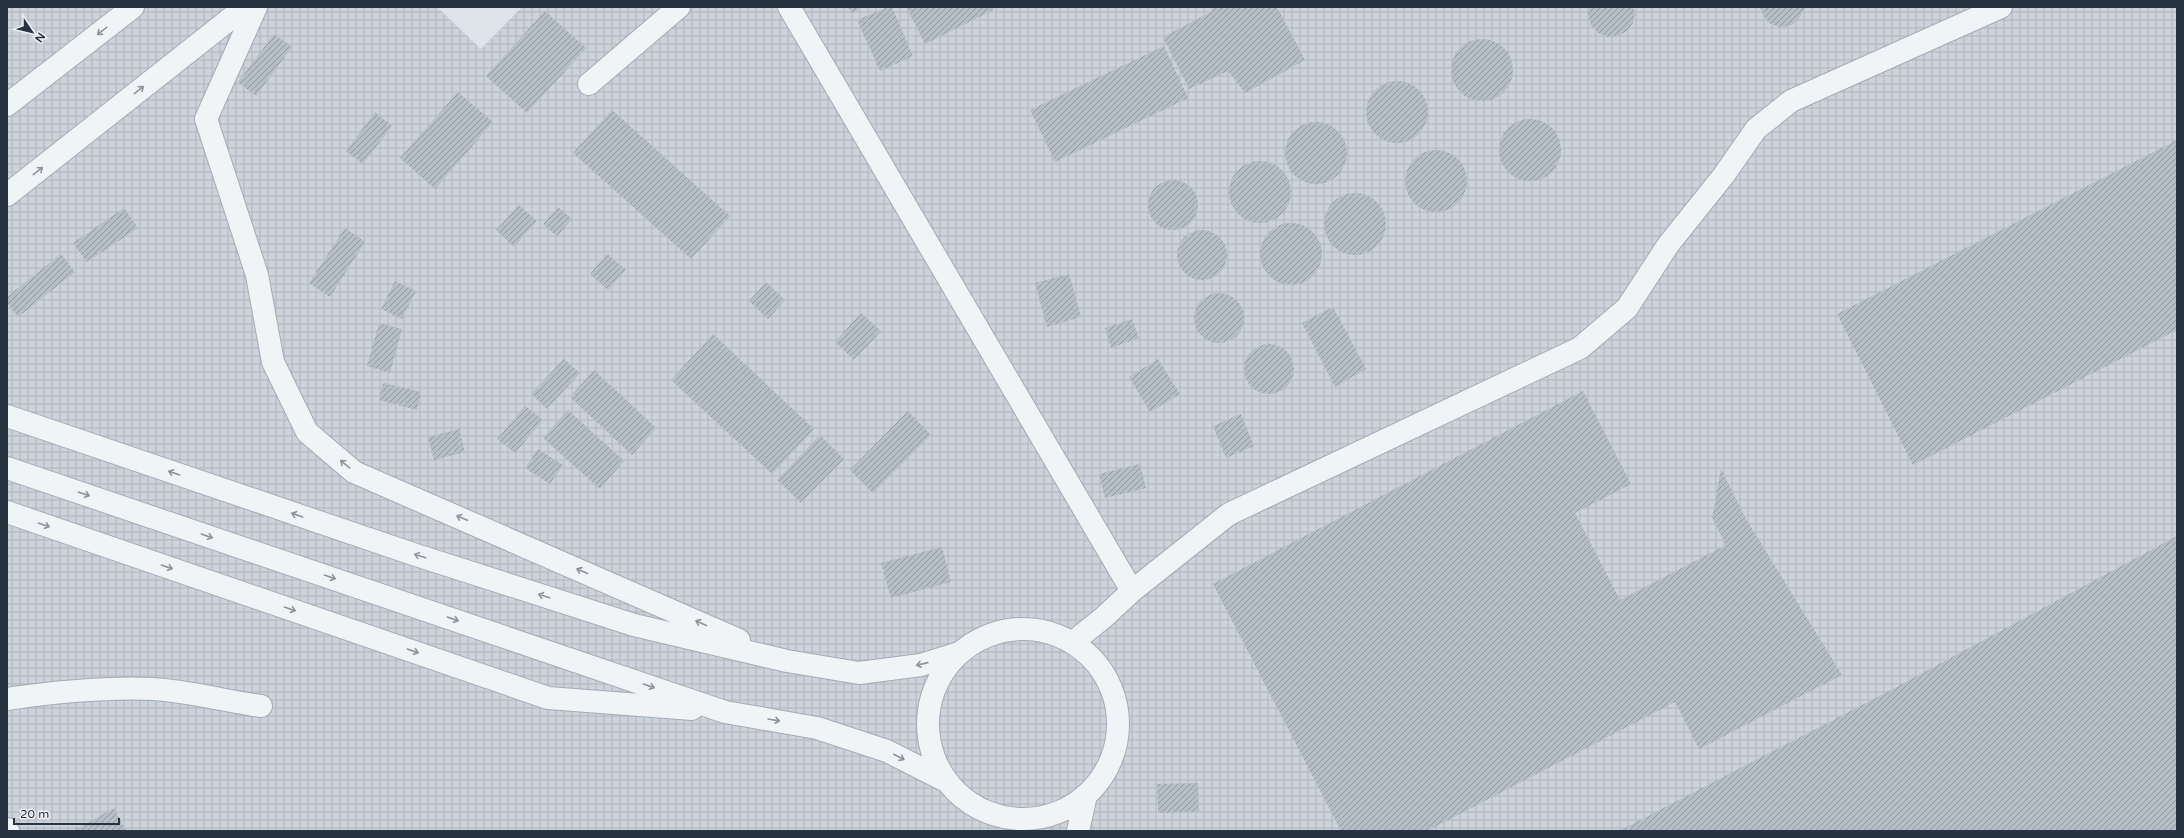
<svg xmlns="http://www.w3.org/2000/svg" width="2184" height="838" viewBox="0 0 2184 838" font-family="'Varela Round',sans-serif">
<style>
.industrial{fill:url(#industrial-grid)}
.building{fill:url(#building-hatch)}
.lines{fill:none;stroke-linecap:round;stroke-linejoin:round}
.minor-casing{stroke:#a3abb3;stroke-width:24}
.minor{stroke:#f1f4f7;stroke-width:22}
.oneway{stroke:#8c949c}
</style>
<defs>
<pattern id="industrial-grid" width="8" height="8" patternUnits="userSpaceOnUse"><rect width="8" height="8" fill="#ccd3db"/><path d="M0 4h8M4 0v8" fill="none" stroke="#afb6bd"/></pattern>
<pattern id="building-hatch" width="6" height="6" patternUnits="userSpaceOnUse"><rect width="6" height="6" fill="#b5bdc6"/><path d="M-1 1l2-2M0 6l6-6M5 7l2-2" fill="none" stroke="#939aa2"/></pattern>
</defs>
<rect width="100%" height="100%" fill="#dee4e9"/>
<path class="industrial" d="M7 7H437L481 49 522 7H2177V831H7Z"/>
<path class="building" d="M848 7H862L852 14Z
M888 7H892L913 56 880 71 857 20Z
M906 7H992L993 10 925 44Z
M1211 7H1277L1305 60 1245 93 1228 71 1189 89 1163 37 1213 11Z
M1589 7H1633L1635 13 1633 23 1627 31 1618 36 1608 37 1598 33 1591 25 1588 15Z
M1760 7H1805L1798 20 1790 26 1779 27 1769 23 1763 15Z
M545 11 586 48 527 113 486 76Z
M274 34 292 47 256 96 238 82Z
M1451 70a31 31 0 1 1 62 0a31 31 0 1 1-62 0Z
M1164 46 1188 98 1055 162 1030 110Z
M1366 112a31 31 0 1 1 62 0a31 31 0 1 1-62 0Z
M458 92 493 122 435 189 400 158Z
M612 110 730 216 691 259 573 153Z
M375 112 392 126 363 164 346 151Z
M1499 150a31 31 0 1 1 62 0a31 31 0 1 1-62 0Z
M1285 153a31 31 0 1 1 62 0a31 31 0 1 1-62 0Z
M2177 140V330L1913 465 1837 314Z
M1405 181a31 31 0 1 1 62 0a31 31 0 1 1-62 0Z
M1229 192a31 31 0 1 1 62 0a31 31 0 1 1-62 0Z
M1148 205a25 25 0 1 1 50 0a25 25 0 1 1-50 0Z
M1324 224a31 31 0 1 1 62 0a31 31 0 1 1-62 0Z
M519 205 537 221 514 247 496 230Z
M558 207 572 219 557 236 543 224Z
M124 208 138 228 87 262 73 243Z
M1260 254a31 31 0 1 1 62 0a31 31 0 1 1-62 0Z
M345 228 365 242 330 297 309 283Z
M1177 255a25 25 0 1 1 50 0a25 25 0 1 1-50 0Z
M61 254 75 272 18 317 7 303V297Z
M607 254 626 270 608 290 590 274Z
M1069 274 1081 317 1047 327 1035 283Z
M395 281 416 291 402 319 381 309Z
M766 282 785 300 768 319 749 301Z
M1194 318a25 25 0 1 1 50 0a25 25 0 1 1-50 0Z
M1333 307 1366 369 1335 387 1302 323Z
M861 313 881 331 854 360 835 342Z
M1132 319 1139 338 1111 348 1105 328Z
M379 323 402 329 390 373 367 366Z
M713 334 814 429 772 474 671 380Z
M1244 369a25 25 0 1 1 50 0a25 25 0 1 1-50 0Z
M564 359 580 373 547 409 531 394Z
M1158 359 1180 394 1150 412 1129 377Z
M594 370 656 428 632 455 570 397Z
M383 383 421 392 417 410 379 400Z
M1583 391 1631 484 1575 513 1620 600 1726 545 1712 518 1721 469 1746 519 1842 675 1699 749 1675 702 1427 831H1341L1213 584Z
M525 406 543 420 515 453 497 439Z
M568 410 624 461 600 489 543 438Z
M908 411 931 435 873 493 850 470Z
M1241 414 1254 446 1226 458 1213 426Z
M459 429 465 452 434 460 428 437Z
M820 435 844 459 801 503 777 480Z
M538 449 563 465 550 484 525 468Z
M1140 464 1146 488 1105 498 1099 474Z
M2177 536V831H1619L1891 690Z
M942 547 951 582 891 598 881 563Z
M1198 783 1199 812 1158 813 1157 784Z
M114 808 126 831H73Z"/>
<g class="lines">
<defs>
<path id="minor" d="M256 7 206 119 257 275 273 362 307 432 354 472 739 640
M789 7 1132 591
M589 84 679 7
M7 105 133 7
M7 195 245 7
M7 416 413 554 634 625 787 661 859 673 921 665 959 653
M7 468 725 712 817 728 887 751 946 781
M7 512 548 698 692 709
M928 724a95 95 0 1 1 190 0a95 95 0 1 1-190 0Z
M1073 642 1103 618 1132 591 1229 514 1580 348 1627 308 1668 245 1724 175 1756 129 1791 101 2001 7
M7 699C55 692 103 687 153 689 188 691 225 701 261 706
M7 829 8 831
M1078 831 1086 795"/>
</defs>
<use href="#minor" class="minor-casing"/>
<use href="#minor" class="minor"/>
</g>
<defs><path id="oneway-shaft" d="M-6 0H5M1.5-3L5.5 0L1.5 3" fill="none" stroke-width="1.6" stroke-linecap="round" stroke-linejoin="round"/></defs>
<g class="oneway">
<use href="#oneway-shaft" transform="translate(102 31) rotate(142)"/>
<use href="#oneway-shaft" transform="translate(139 90) rotate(-38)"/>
<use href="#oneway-shaft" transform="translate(38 171) rotate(-38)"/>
<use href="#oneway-shaft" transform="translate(345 464) rotate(-140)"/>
<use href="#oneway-shaft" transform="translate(174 473) rotate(-161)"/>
<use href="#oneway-shaft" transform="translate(84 494) rotate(19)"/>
<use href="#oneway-shaft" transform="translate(297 515) rotate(-161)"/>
<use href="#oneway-shaft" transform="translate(462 518) rotate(-157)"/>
<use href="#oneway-shaft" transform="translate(44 525) rotate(19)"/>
<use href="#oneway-shaft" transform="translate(207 536) rotate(19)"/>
<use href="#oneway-shaft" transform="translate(420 556) rotate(-162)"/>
<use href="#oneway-shaft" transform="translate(167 567) rotate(19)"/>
<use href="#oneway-shaft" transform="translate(582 571) rotate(-156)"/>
<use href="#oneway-shaft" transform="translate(330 577) rotate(19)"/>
<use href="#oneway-shaft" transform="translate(544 596) rotate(-162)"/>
<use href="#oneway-shaft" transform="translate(290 609) rotate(19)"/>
<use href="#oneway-shaft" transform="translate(453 619) rotate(19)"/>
<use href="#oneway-shaft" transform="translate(701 623) rotate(-156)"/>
<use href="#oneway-shaft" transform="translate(413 651) rotate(19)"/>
<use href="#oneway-shaft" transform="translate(922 664) rotate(167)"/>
<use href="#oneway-shaft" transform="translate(649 686) rotate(19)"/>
<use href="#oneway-shaft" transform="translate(774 720) rotate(10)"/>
<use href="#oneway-shaft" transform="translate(899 757) rotate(27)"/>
</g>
<rect width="2184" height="838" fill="none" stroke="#273340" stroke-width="16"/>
<g transform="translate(32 32) rotate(125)" stroke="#eef2f6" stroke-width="3" paint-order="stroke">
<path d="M0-3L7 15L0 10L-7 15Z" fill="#273340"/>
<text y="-6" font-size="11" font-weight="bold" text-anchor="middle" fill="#273340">N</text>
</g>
<path d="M14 818v6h105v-6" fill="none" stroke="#273340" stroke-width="2"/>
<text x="20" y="818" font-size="12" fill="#273340" stroke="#eef2f6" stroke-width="3" paint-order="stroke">20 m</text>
</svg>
